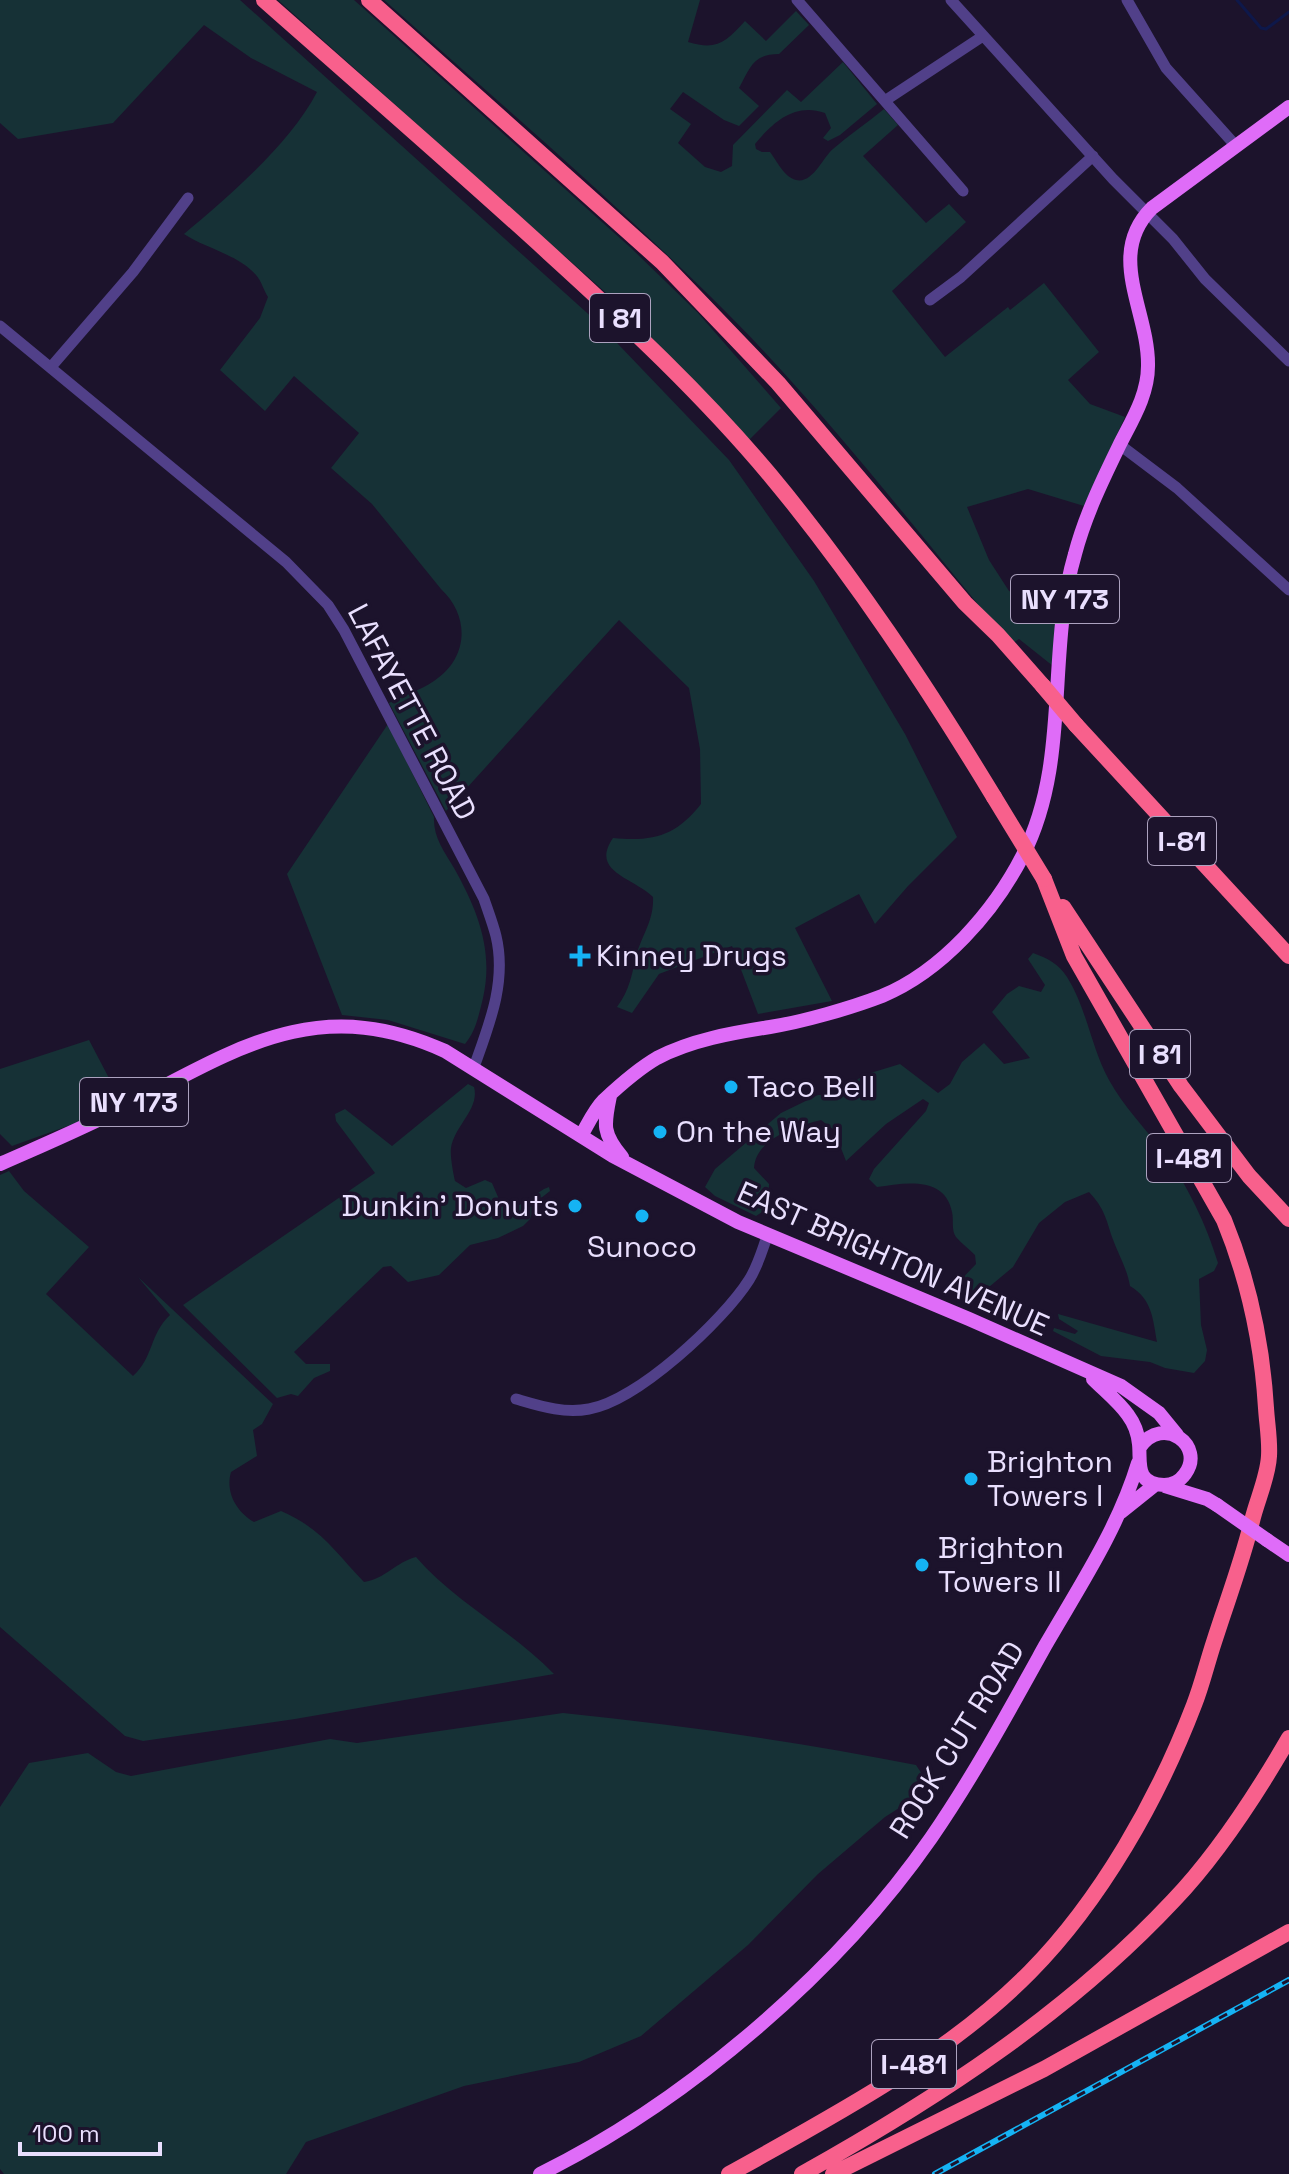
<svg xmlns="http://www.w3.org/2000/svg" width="1289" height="2174" viewBox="0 0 1289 2174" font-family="'Space Grotesk',sans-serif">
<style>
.green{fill:#163136}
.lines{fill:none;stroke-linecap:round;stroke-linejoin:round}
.stream{stroke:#0e184a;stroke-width:3}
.minor{stroke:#514089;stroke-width:11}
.major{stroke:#df6cf8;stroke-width:14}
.highway{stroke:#f8608c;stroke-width:16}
.rail-casing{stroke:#15b3f4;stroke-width:6}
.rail{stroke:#1c132c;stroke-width:3;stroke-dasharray:9;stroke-linecap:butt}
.major-bridge{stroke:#df6cf8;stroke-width:14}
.highway-bridge{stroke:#f8608c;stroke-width:16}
.poi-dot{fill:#15b3f4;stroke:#1c132c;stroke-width:3}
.labels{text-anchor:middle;stroke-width:7;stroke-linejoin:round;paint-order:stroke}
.shield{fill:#1c132c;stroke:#aca2bf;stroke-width:2}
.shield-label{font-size:28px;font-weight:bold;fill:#e9dffe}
.street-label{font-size:30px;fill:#e9dffe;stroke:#1c132c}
.poi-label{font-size:30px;fill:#e9dffe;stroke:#1c132c;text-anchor:start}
</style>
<rect width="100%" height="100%" fill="#1c132c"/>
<path class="green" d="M0 0H240L596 321 729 460 814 581 905 734 957 837 908 886 875 924 859 894 795 928 832 1001 758 1014 732 946 659 974 632 1013 617 1007C630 990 632 973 637 953 643 933 654 920 653 897 632 877 590 872 613 838 653 842 676 836 701 804L700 749 689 688 619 620 446 811 389 703C403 696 421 690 434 681 469 658 470 616 441 589L372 504 331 468 359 433 294 376 265 411 220 370 260 318 268 297C264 291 261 280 256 275 239 255 205 248 184 234 229 196 290 144 317 92L251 58 204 25 113 123 18 139 0 123Z
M278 0H354L631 248 698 313 781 408 746 443 633 317Z
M384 0H700L688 42C717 51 726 42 745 21L766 41 796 11 809 25 779 54C753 54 750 68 739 88L759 106 739 126 724 120 683 92 670 109 691 124 678 143 705 167 721 172 732 166 733 145 787 90 801 102 843 62 877 104 840 135 828 141 823 138 831 128 825 113C795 102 773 122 755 144L756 149 762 152H770C777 161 784 177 796 180 813 184 823 157 833 149 849 135 867 123 884 109L898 125 863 156 926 223 949 204 966 222 892 291 945 357 1008 307 1010 310 1044 283 1099 352 1068 380 1090 404 1125 417 1084 506 1028 489 967 507 989 560 1009 591 1057 606 1053 666 1019 639 1011 644C913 527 820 404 711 297 606 194 494 98 384 0Z
M388 724 434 817C433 837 444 851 454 868 477 909 494 950 483 998 479 1014 476 1031 465 1044L388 1020 342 1015 287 874Z
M1033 953C1047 958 1059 964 1067 977 1087 1009 1091 1047 1109 1080 1123 1106 1146 1129 1164 1153 1187 1184 1207 1226 1218 1263L1214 1271 1199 1279 1201 1325 1207 1350 1205 1361 1194 1373 1165 1368 1150 1362 1101 1356 1053 1331 1054 1328 1075 1334 1078 1331 1059 1319 1058 1314 1157 1342C1153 1319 1152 1299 1130 1286 1127 1268 1118 1254 1112 1237 1106 1218 1104 1208 1089 1192L1065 1202 1039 1223 1013 1267 977 1297 954 1287 976 1264 975 1255C969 1249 961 1243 956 1237 951 1230 954 1220 952 1212 945 1175 904 1183 877 1187L869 1179 874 1169 926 1111 929 1103 923 1099 886 1124 846 1161 834 1130 821 1120C797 1126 756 1138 754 1168L769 1184 768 1208 756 1216 715 1196 705 1187 715 1169 781 1113 818 1095H835L864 1075 900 1064 938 1093 950 1084 962 1062 984 1043 1004 1064 1030 1058 992 1012 1007 994 1019 986 1041 992 1045 985 1028 959Z
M89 1040 122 1103 90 1118 12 1146 0 1134V1069Z
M468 1084 474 1087C480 1109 454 1126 451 1148 450 1156 453 1172 455 1181L466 1188 485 1180 492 1183 501 1204 507 1209 518 1206 544 1189 549 1187 550 1191 536 1202 530 1219 523 1226 498 1238 470 1245 439 1275 408 1282 391 1266 383 1267 294 1352 306 1364H330V1371L314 1378 298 1396 291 1394 277 1398 183 1305 375 1173 336 1121 335 1114 345 1109 392 1146Z
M9 1171 24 1191 89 1247 46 1294 133 1376C154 1357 149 1335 170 1315L138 1277 273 1404 262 1424 253 1430 257 1456 231 1472C225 1493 237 1512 254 1522L281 1511C321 1528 335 1552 364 1582 385 1579 396 1562 416 1557 455 1602 511 1630 554 1674L295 1719 143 1741 125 1736 0 1627V1175Z
M563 1713C682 1725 799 1742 916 1765L924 1777 910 1801 885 1817 818 1874 748 1945 641 2036 579 2062 464 2086 306 2142 286 2174H4L0 2169V1807L29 1763 88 1753 116 1772 131 1776 330 1739 357 1743Z"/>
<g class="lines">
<path class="stream" d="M1237 0 1261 28 1266 29 1289 12"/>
<path class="minor" d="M797 0 963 191
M951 0 1113 179 1173 239 1205 279 1289 361
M1127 0 1166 68 1236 146
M886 100 983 36
M930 300 961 277 1093 156
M0 326 286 562 328 605 344 630 484 899C488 911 493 924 496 936 507 982 489 1025 474 1067
M51 367 133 272 188 198
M1120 445 1177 488 1289 590
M516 1399C540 1406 564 1414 589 1409 637 1401 723 1321 749 1280 758 1266 762 1250 768 1234"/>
<path class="major" d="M610 1096C604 1125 602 1133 622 1157
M581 1136C588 1124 594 1110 604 1100 620 1085 638 1069 657 1058 691 1040 732 1033 770 1027 802 1022 851 1008 882 996 942 971 994 912 1023 855 1071 761 1046 652 1075 554 1085 516 1102 481 1119 446 1132 420 1148 395 1148 366 1149 311 1105 255 1152 208L1289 107
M0 1164C43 1145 86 1127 128 1105 239 1047 319 994 445 1051L613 1156 738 1222 969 1319 1121 1386 1159 1413 1177 1435
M1093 1379C1105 1391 1119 1402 1128 1415 1134 1423 1138 1434 1139 1444 1141 1462 1134 1484 1164 1485 1172 1485 1180 1481 1185 1474 1206 1446 1163 1414 1140 1447
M1165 1486 1207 1499 1217 1505
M1121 1512 1156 1484
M1267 1540 1289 1555
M540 2174C686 2102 838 1972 931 1838 973 1777 1009 1711 1045 1646 1079 1587 1118 1529 1138 1463"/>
<path class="highway" d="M264 0C359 84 455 167 549 253 626 323 703 395 770 475 854 576 926 685 994 797
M369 0 662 262 778 383 965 603 998 635 1043 686
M1076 725 1289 956
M1063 907 1181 1086 1249 1176 1289 1219
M729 2174C833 2116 946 2057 1030 1972 1101 1900 1158 1799 1194 1705 1202 1685 1207 1663 1214 1642 1227 1601 1242 1562 1252 1521 1257 1500 1268 1477 1269 1456 1270 1440 1267 1424 1266 1408 1262 1342 1249 1281 1224 1220L1074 956 1044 879
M802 2174C936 2099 1067 2014 1173 1901 1218 1854 1256 1795 1289 1738
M833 2174 1044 2069 1289 1932"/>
<defs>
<path id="rail" d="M935 2174 1289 1980"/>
</defs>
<use href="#rail" class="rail-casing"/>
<use href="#rail" class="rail"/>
<path class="major-bridge" d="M1217 1505 1267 1540"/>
<path class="highway-bridge" d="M1043 686 1076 725
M994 797 1044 879"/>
</g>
<g class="poi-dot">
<path d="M576 944h8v8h8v8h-8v8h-8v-8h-8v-8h8z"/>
<circle cx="731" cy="1087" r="8"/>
<circle cx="660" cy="1132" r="8"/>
<circle cx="575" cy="1206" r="8"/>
<circle cx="642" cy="1216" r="8"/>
<circle cx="971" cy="1479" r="8"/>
<circle cx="922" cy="1565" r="8"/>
</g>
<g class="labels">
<g class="shield">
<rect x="590" y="294" width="60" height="48" rx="6"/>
<rect x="1011" y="575" width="108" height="48" rx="6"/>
<rect x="1148" y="817" width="68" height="48" rx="6"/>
<rect x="1130" y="1030" width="60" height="48" rx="6"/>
<rect x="80" y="1078" width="108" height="48" rx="6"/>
<rect x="1147" y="1134" width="84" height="48" rx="6"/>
<rect x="872" y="2040" width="84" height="48" rx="6"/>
</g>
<g class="shield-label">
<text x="620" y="328">I 81</text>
<text x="1065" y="609">NY 173</text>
<text x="1182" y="851">I-81</text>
<text x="1160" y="1064">I 81</text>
<text x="134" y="1112">NY 173</text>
<text x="1189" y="1168">I-481</text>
<text x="914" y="2074">I-481</text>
</g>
<g class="street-label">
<text transform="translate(412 712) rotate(62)" y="10">LAFAYETTE ROAD</text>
<text transform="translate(893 1259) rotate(24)" y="10">EAST BRIGHTON AVENUE</text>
<text transform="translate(957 1740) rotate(-58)" y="10">ROCK CUT ROAD</text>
</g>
<g class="poi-label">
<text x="596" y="966">Kinney Drugs</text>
<text x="747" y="1097">Taco Bell</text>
<text x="676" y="1142">On the Way</text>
<text x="559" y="1216" text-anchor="end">Dunkin' Donuts</text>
<text x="642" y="1257" text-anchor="middle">Sunoco</text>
<text x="987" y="1472">Brighton<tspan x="987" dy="34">Towers I</tspan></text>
<text x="938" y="1558">Brighton<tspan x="938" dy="34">Towers II</tspan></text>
</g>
</g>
<path d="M20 2142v12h140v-12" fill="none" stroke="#e9dffe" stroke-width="4"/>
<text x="32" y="2142" font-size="24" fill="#e9dffe" stroke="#1c132c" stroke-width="6" paint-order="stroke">100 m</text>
</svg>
